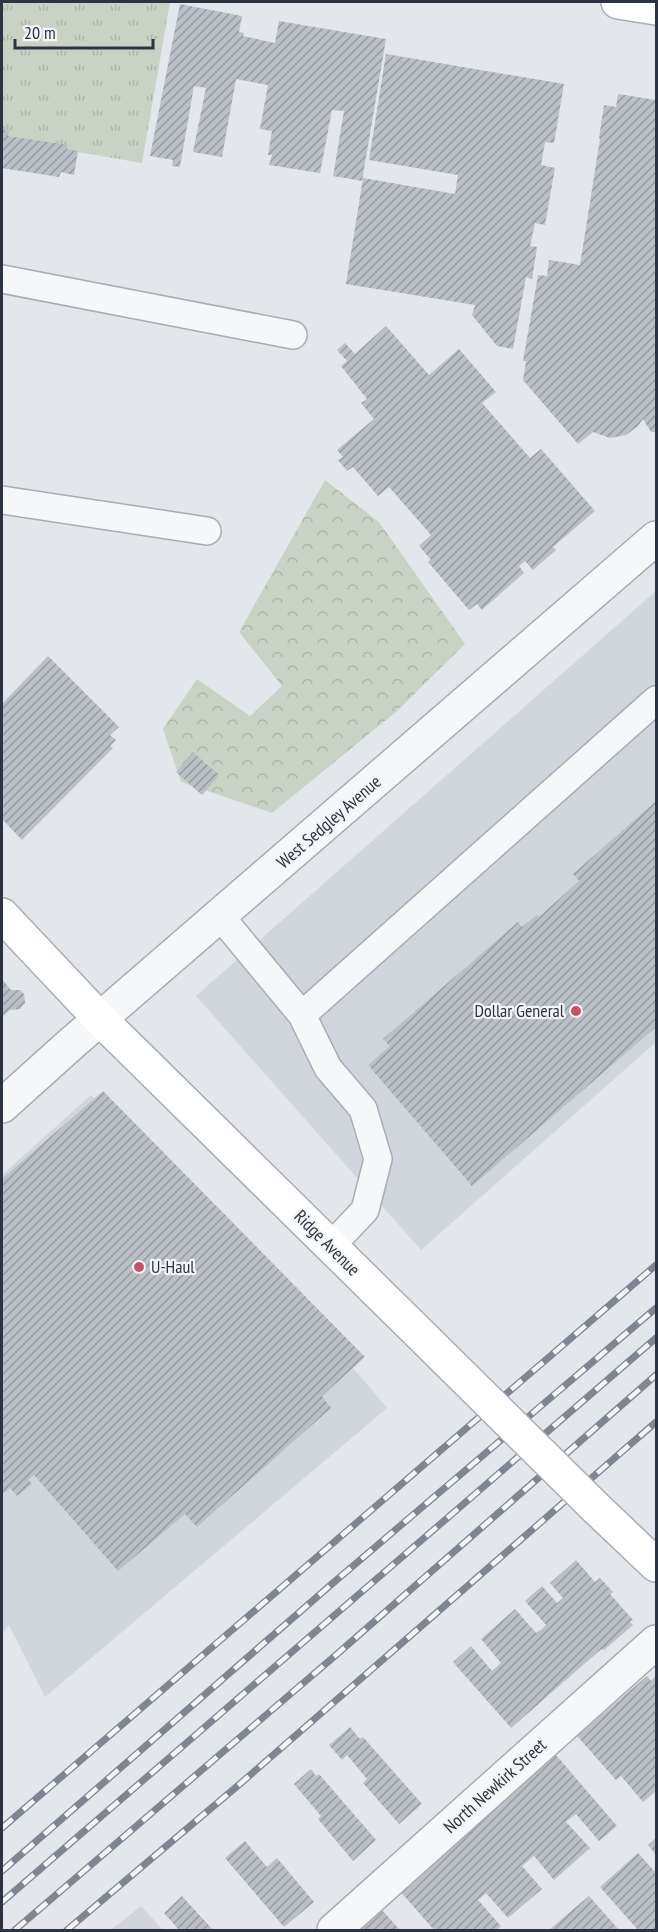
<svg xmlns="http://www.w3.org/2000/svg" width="658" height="1932" viewBox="0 0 658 1932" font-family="'PT Sans Narrow',sans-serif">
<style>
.built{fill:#d1d5dc}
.grass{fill:url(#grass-tufts)}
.forest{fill:url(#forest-crowns)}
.building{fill:url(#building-hatch)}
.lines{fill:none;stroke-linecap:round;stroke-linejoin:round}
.lane-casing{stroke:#a8adb4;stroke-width:30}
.street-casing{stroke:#a8adb4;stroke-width:36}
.secondary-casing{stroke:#a8adb4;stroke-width:36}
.lane{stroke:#f6f7f9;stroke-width:27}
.street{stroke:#f6f7f9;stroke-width:33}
.secondary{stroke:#fff;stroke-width:33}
.rail-casing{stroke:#7e8692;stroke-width:7}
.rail{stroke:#f3f5f7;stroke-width:4.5;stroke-dasharray:14;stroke-linecap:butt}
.secondary-bridge-casing{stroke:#a8adb4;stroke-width:36;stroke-linecap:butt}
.secondary-bridge{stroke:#fff;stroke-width:33}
.poi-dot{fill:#c45367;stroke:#f3f5f7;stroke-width:2}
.labels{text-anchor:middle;stroke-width:4.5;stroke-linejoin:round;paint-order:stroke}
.street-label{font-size:18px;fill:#2c3441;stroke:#f3f5f7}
.poi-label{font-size:18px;fill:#2c3441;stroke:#f3f5f7;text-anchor:end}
</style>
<defs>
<pattern id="grass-tufts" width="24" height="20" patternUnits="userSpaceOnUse" patternTransform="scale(1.5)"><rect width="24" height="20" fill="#c9d3c5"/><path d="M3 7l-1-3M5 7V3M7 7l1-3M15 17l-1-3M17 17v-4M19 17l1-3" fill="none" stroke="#adb6aa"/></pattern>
<pattern id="forest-crowns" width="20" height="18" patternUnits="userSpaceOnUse" patternTransform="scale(1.5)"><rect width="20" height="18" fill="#c9d3c5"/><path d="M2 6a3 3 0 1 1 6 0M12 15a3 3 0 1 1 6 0" fill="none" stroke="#adb6aa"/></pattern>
<pattern id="building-hatch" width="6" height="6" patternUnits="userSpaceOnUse" patternTransform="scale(1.5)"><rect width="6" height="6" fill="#bbbfc6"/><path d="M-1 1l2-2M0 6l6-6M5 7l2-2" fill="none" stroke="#989ca2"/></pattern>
</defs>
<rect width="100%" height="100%" fill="#e3e6ea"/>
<path class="built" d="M656 591V1042L421 1250 196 996Z
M91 1095 360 1376 387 1408 45 1697 9 1625 2 1634V1175Z
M141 1906 163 1930H111Z"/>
<path class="grass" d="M2 2H170L142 163 2 139Z"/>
<path class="forest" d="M325 480 379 522 465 644 397 711 272 813 181 782 163 729 197 679 250 716 282 686 239 632Z"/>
<path class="building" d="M180 4 242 16 239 32 244 33 243 36 275 43 279 21 386 39 362 181 333 176 344 111 332 110 320 173 269 165 272 155H268L272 131 260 129 268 85 236 79 222 157 193 152 206 88 194 86 180 167 172 166 173 160 150 156Z
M386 54 564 84 554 143 545 142 541 165 555 168 545 225 535 223 530 246 537 247 532 279 526 277 513 349 497 346 472 315 475 305 346 284 363 178 455 194 458 175 369 160Z
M618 94 656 100V432H651L643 419 638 426 626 435 610 438 593 432 578 444 523 380 526 361H523L538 275 547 276 549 260 580 265 600 139 599 138 604 105 616 107Z
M2 130 9 131 8 136 68 145 67 149 78 151 74 175 61 172 59 177 2 168Z
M386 326 429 375 459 349 496 392 482 403 530 458 541 449 595 511 553 547 556 550 533 570 525 561 519 566 524 573 482 610 477 604 469 610 428 562 431 560 419 546 431 535 389 487 378 496 353 467 347 471 338 460 343 457 337 450 374 419 361 403 367 399 341 366 347 361 337 350 345 343 355 354Z
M48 656 119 727 110 735 116 740 110 746 113 748 22 840 2 819V704Z
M193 752 219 775 202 795 176 772Z
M656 801V1027L472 1186 368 1065 390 1046 383 1039 518 922 522 927 537 915 539 917 579 881 573 874Z
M2 979 11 990H20L24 994 25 1003 20 1009 10 1010 2 1017Z
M103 1091 365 1357 322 1396 331 1408 197 1527 185 1514 118 1571 34 1475 28 1480 32 1484 17 1496 10 1488 2 1495V1179Z
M576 1560 595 1582 600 1578 613 1592 610 1594 633 1620 630 1622 633 1625 604 1650 602 1649 599 1651 511 1728 453 1662 471 1646 492 1671 501 1663 481 1639 515 1609 536 1633 541 1630 546 1625 525 1601 542 1586 557 1603 563 1598 550 1583Z
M647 1676 651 1681 656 1676V1791L643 1802 621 1776 616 1780 577 1736Z
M350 1727 360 1739 363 1737 422 1804 399 1824 363 1783 367 1779 347 1755 342 1760 329 1745Z
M556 1755 617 1826 599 1841 576 1814 572 1817 566 1822 590 1848 554 1880 534 1856 522 1866 542 1889 508 1918 486 1893 478 1900 501 1926 496 1930H434L399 1890Z
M311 1769 316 1776 319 1774 376 1840 353 1861 318 1819 321 1816 294 1784Z
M656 1838V1855L648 1845Z
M245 1841 267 1867 277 1858 314 1902 284 1927 225 1858Z
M638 1853 656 1873V1930H638L600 1887Z
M182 1896 213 1930H179L164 1913Z
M589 1896 619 1930H549L570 1912Z
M381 1909 400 1930H361L359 1928Z"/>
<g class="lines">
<defs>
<path id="lane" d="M2 279 293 335
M2 500 207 531
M220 916 302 1015 656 700
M302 1015 328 1068 363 1109 378 1159 365 1210 330 1247"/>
<path id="street" d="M2 1106 72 1043 656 538
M334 1930 656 1642"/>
<path id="secondary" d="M618 2 656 8
M2 915 100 1019 427 1341
M595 1507 656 1565"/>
</defs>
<use href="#lane" class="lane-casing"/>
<use href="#street" class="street-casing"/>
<use href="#secondary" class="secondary-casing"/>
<use href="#lane" class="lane"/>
<use href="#street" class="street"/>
<use href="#secondary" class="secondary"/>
<defs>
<path id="rail" d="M2 1828 656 1265
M2 1871 333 1583 656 1308
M2 1902 656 1338
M15 1930 336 1655 656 1375
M67 1930 241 1783 656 1422"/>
</defs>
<use href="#rail" class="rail-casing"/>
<use href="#rail" class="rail"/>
<defs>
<path id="secondary-bridge" d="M427 1341 595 1507"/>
</defs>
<use href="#secondary-bridge" class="secondary-bridge-casing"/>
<use href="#secondary-bridge" class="secondary-bridge"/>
</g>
<g class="poi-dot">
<circle cx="576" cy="1011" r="6"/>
<circle cx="139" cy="1267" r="6"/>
</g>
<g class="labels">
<g class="street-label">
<text transform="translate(329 822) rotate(-41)" y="6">West Sedgley Avenue</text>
<text transform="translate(327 1243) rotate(45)" y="6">Ridge Avenue</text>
<text transform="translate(495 1786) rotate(-42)" y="6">North Newkirk Street</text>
</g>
<g class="poi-label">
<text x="564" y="1017">Dollar General</text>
<text x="151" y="1273" text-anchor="start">U-Haul</text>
</g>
</g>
<rect width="658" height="1932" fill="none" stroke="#2c3441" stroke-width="6"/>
<path d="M15 39v9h138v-9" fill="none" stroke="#2c3441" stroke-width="3"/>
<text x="24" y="39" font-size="18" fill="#2c3441" stroke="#f3f5f7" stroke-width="4.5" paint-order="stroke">20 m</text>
</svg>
